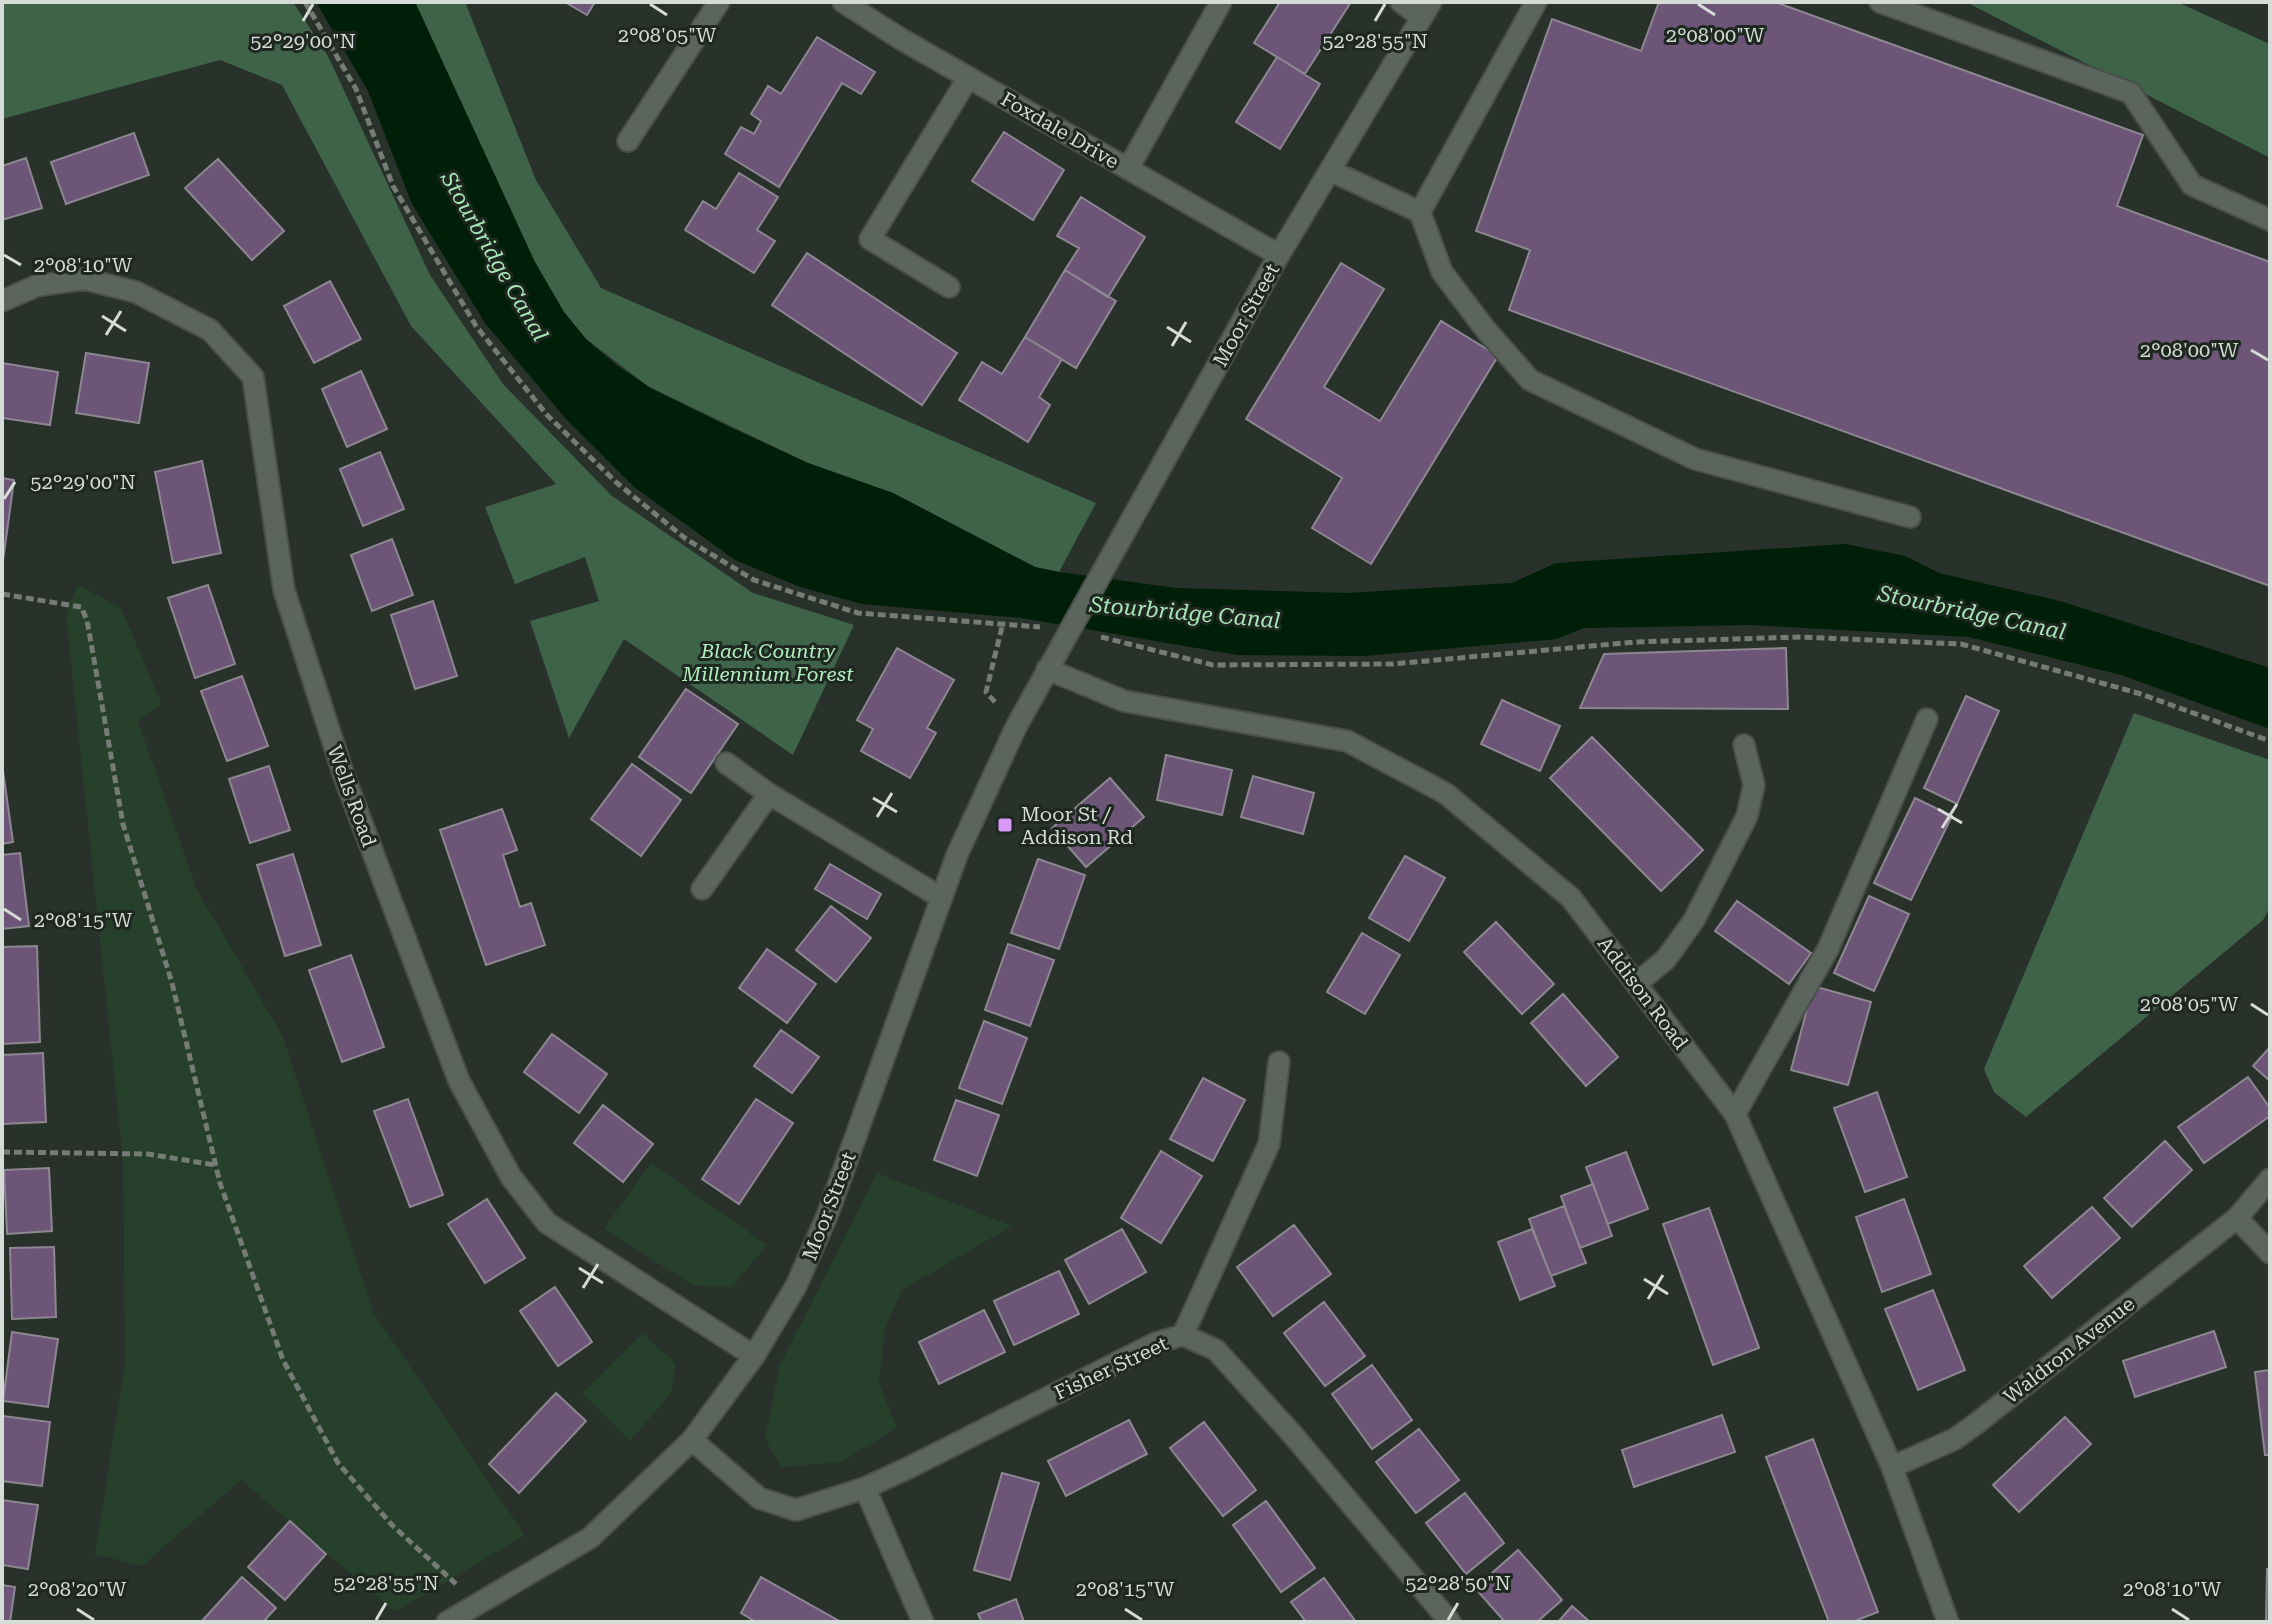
<svg xmlns="http://www.w3.org/2000/svg" width="2272" height="1624" viewBox="0 0 2272 1624" font-family="'Roboto Serif',serif">
<style>
.green{fill:#26402c}
.forest{fill:#3f6348}
.water{fill:#001f08}
.building{fill:#6c5577;stroke:#8d8791;stroke-width:2}
.lines{fill:none;stroke-linecap:round;stroke-linejoin:round}
.minor-casing{stroke:#484f49;stroke-width:24}
.path{stroke:#757c76;stroke-width:5;stroke-dasharray:8 4;stroke-linecap:butt}
.minor{stroke:#5c655d;stroke-width:20}
.ticks{fill:none;stroke:#d5dbd6;stroke-width:3}
.poi-dot{fill:#d99af7;stroke:#1e2720;stroke-width:3}
.labels{text-anchor:middle;stroke-width:6;stroke-linejoin:round;paint-order:stroke}
.street-label{font-size:20px;fill:#d5dbd6;stroke:#1e2720}
.park-label{font-size:20px;font-style:italic;fill:#b2efbf;stroke:#1e2720}
.poi-label{font-size:20px;fill:#d5dbd6;stroke:#1e2720;text-anchor:start}
.water-label{font-size:22px;font-style:italic;fill:#a9e6b7;stroke:#1e2720}
.ticks-label{font-size:20px;text-anchor:middle;fill:#d5dbd6;stroke:#1e2720;stroke-width:6;stroke-linejoin:round;paint-order:stroke}
</style>
<rect width="100%" height="100%" fill="#28312a"/>
<path class="green" d="M78 585 121 608 162 704 138 721 197 890 283 1037 373 1312 525 1535 395 1612 241 1480 142 1566 95 1554 125 1362 123 1161 66 615Z
M651 1163 767 1245 732 1287 692 1285 604 1228Z
M877 1173 1012 1226 902 1290 885 1329 879 1383 897 1427 842 1462 781 1467 765 1439 779 1367Z
M643 1333 676 1364 671 1393 630 1441 582 1393Z"/>
<path class="forest" d="M2 2H293L328 56 430 275 503 384 612 496 753 593 854 625 793 755 624 639 569 738 530 621 599 601 585 557 515 584 485 507 556 484 411 326 282 85 220 60 2 119Z
M415 2H465L536 180 601 288 1096 503 1059 572 1035 567 893 493 808 463 649 387 586 339 564 312 534 262Z
M1966 2H2177L2270 44V158Z
M2134 713 2270 760V907L2263 920 2026 1117 1994 1092 1984 1069Z"/>
<path class="water" d="M316 2H415L535 262 564 312 586 339 616 365 649 387 725 425 808 463 893 493 1035 567 1059 572 1176 588 1347 593 1512 583 1556 563 1845 544 1905 556 1939 573 2060 601 2270 668V729L2121 675 1969 637 1750 625 1584 628 1557 639 1364 656 1237 655 1022 618 862 604 800 587 735 560 634 487 567 420 485 323 412 204 368 91Z"/>
<path class="building" d="M565 2H595L587 15Z
M1280 2H1351L1305 74 1254 43Z
M1659 2H1775L2143 135 2117 206 2270 262V586L1509 310 1530 250 1476 231 1552 19 1641 51Z
M817 37 875 72 861 94 842 83 779 187 725 154 741 127 754 134 761 121 751 114 768 86 781 94Z
M1277 57 1320 84 1280 149 1236 122Z
M1004 132 1064 170 1033 220 972 181Z
M134 133 149 175 66 204 51 162Z
M26 158 42 208 2 220V166Z
M218 159 284 231 252 260 185 188Z
M739 173 778 197 757 230 775 241 754 273 685 230 703 201 716 209Z
M1081 197 1145 237 1108 297 1065 270 1079 248 1057 236Z
M807 253 957 353 922 405 772 305Z
M1341 263 1384 289 1324 387 1380 421 1441 321 1498 356 1371 564 1312 528 1342 478 1246 419Z
M1065 270 1116 301 1076 368 1025 337Z
M330 281 361 339 314 363 284 306Z
M1025 337 1062 359 1039 397 1050 405 1028 442 959 400 982 362 1002 374Z
M86 353 149 363 139 423 76 413Z
M2 363 58 372 50 425 2 418Z
M361 371 387 429 347 447 322 389Z
M380 452 404 509 363 526 340 469Z
M202 461 221 553 173 563 155 472Z
M2 478 14 480 2 568Z
M392 539 413 595 372 611 351 555Z
M208 585 235 664 195 678 168 598Z
M433 601 457 676 415 689 391 615Z
M897 648 954 680 927 728 936 733 910 778 861 751 873 729 857 720Z
M1786 648 1788 709 1580 708 1604 654Z
M242 676 268 746 227 761 201 691Z
M686 689 738 724 691 793 639 757Z
M1966 696 1999 711 1957 804 1924 788Z
M1502 700 1560 726 1540 771 1481 744Z
M1592 737 1703 850 1661 891 1550 778Z
M1166 755 1232 770 1222 815 1157 800Z
M632 764 681 800 641 856 591 819Z
M269 766 290 830 250 843 229 779Z
M3 771 13 842 2 844V771Z
M1253 776 1314 793 1303 834 1241 817Z
M1110 778 1144 817 1086 867 1052 828Z
M1915 798 1952 816 1911 900 1874 883Z
M502 809 517 850 503 855 520 907 531 903 545 945 486 965 440 830Z
M20 853 29 926 2 929V855Z
M293 854 321 945 285 956 257 865Z
M1405 856 1445 878 1409 941 1369 918Z
M1038 859 1085 875 1059 949 1011 933Z
M830 864 881 894 867 919 815 889Z
M1869 896 1909 914 1874 991 1834 973Z
M1737 901 1811 953 1789 984 1715 931Z
M831 906 871 938 836 982 796 950Z
M1496 922 1554 984 1522 1014 1464 952Z
M1362 933 1400 955 1365 1014 1327 992Z
M1008 944 1054 960 1030 1026 985 1010Z
M37 946 40 1042 2 1044V947Z
M767 949 816 984 787 1023 739 988Z
M351 955 384 1047 342 1062 309 970Z
M1813 986 1871 1002 1848 1085 1791 1070Z
M1563 994 1618 1057 1586 1086 1531 1023Z
M984 1021 1027 1038 1002 1104 959 1088Z
M781 1030 819 1057 792 1093 754 1066Z
M552 1034 607 1074 579 1113 524 1072Z
M2270 1047V1081L2253 1066Z
M43 1053 46 1122 2 1124V1055Z
M2248 1077 2270 1108V1116L2204 1163 2178 1127Z
M1203 1078 1245 1100 1213 1161 1170 1139Z
M1877 1092 1907 1177 1865 1192 1834 1108Z
M408 1099 443 1195 410 1207 374 1111Z
M756 1099 793 1123 739 1204 702 1179Z
M956 1100 999 1115 977 1176 934 1160Z
M603 1105 653 1144 623 1182 574 1143Z
M2165 1141 2192 1170 2132 1227 2104 1198Z
M1161 1151 1202 1176 1161 1243 1121 1218Z
M1626 1152 1648 1209 1608 1224 1586 1167Z
M49 1168 52 1231 7 1234 4 1170Z
M1593 1184 1612 1236 1580 1248 1561 1196Z
M487 1199 525 1258 485 1283 448 1224Z
M1904 1199 1931 1274 1882 1292 1856 1217Z
M1564 1206 1586 1263 1551 1276 1529 1219Z
M2092 1207 2120 1238 2052 1298 2024 1266Z
M1709 1208 1759 1348 1713 1365 1663 1224Z
M1294 1225 1331 1274 1273 1316 1237 1267Z
M1122 1229 1146 1272 1089 1304 1065 1260Z
M1532 1229 1555 1286 1520 1300 1498 1242Z
M54 1247 56 1317 12 1319 10 1248Z
M1059 1271 1079 1314 1014 1345 994 1301Z
M555 1287 592 1342 558 1366 520 1311Z
M1933 1290 1965 1370 1918 1390 1885 1309Z
M1324 1302 1365 1356 1325 1386 1284 1333Z
M984 1310 1005 1352 939 1384 919 1342Z
M2214 1331 2226 1367 2135 1397 2123 1361Z
M12 1332 58 1339 48 1407 3 1401Z
M1372 1365 1412 1420 1372 1449 1332 1394Z
M2270 1370V1455H2265L2255 1372Z
M556 1393 586 1421 519 1493 489 1464Z
M1722 1415 1735 1452 1634 1487 1622 1450Z
M3 1416 50 1422 42 1486 2 1481Z
M2065 1417 2091 1444 2019 1512 1993 1485Z
M1129 1420 1147 1454 1066 1496 1048 1461Z
M1204 1422 1256 1490 1223 1516 1170 1448Z
M1419 1429 1459 1480 1416 1513 1376 1462Z
M1813 1439 1878 1612 1852 1622H1829L1766 1457Z
M1002 1473 1039 1483 1010 1580 974 1570Z
M1465 1493 1504 1543 1466 1574 1426 1523Z
M2 1500 38 1505 28 1569 2 1565Z
M1266 1501 1315 1568 1281 1592 1233 1525Z
M290 1521 326 1554 285 1600 248 1567Z
M1518 1550 1562 1600 1537 1622H1505L1475 1588Z
M2267 1569H2270V1622H2266Z
M242 1577 276 1608 263 1622H201Z
M761 1577 841 1622H756L741 1613Z
M1324 1578 1356 1622H1306L1291 1602Z
M2 1585 15 1587 10 1622H2Z
M1016 1599 1024 1622H982L978 1614Z
M1572 1606 1590 1622H1558Z"/>
<g class="lines">
<defs>
<path id="minor" d="M843 2 901 39 1279 255
M1401 2 1420 16
M1880 2 2131 93 2192 185 2270 220
M628 141 719 2
M1128 169 1221 2
M1331 171 1420 212 1536 2
M1420 212 1442 272 1486 330 1530 380 1695 459 1910 517
M949 287 870 239 968 78
M2 301 36 286 84 279 136 292 210 330 253 377 284 590 344 776 459 1081 511 1177 547 1223 754 1356
M1047 669 1124 701 1347 741 1445 793 1571 898 1735 1114 1892 1467 1948 1622
M726 763 769 794 942 898
M702 889 769 794
M1636 984 1666 959 1694 920 1747 816 1754 785 1744 745
M1735 1114 1828 949 1927 719
M2237 1218 2270 1253
M1183 1335 1269 1144 1279 1062
M692 1440 759 1498 796 1510 865 1488 908 1468 1156 1343 1183 1335 1216 1350 1293 1435 1450 1622
M1892 1467 1955 1439 1977 1423 2237 1218 2270 1179
M865 1488 923 1622
M447 1622 590 1538 692 1440 754 1356 796 1286 827 1216 957 855 1016 727 1279 255 1431 2"/>
</defs>
<use href="#minor" class="minor-casing"/>
<path class="path" d="M305 2 356 89 393 186 476 326 547 415 617 483 686 539 754 580 858 613 1040 627
M2 594 81 607 87 620 123 824 172 983 220 1183 283 1360 338 1463 392 1525 456 1584
M1101 637 1213 665 1393 664 1635 642 1801 637 1961 644 2141 694 2270 741
M995 702 986 692 1002 627
M2 1152 148 1154 215 1165"/>
<use href="#minor" class="minor"/>
</g>
<path class="ticks" d="M650 4 667 15M1698 4 1715 15M303 21 313 4M1375 21 1385 4M4 255 21 265M102 316 126 331M1167 327 1191 342M106 335 121 311M1172 346 1186 322M2251 350 2268 360M4 499 15 482M873 798 897 812M1938 809 1962 823M877 817 892 793M1942 828 1957 804M4 909 21 920M2251 1004 2268 1015M579 1268 603 1283M1644 1279 1668 1294M583 1288 598 1264M1648 1299 1663 1275M77 1609 94 1620M1125 1609 1142 1620M2172 1609 2189 1620M376 1620 386 1603M1448 1620 1458 1603"/>
<rect class="poi-dot" x="997" y="817" width="16" height="16" rx="4"/>
<g class="labels">
<g class="street-label">
<text transform="translate(1060 130) rotate(30)" y="7">Foxdale Drive</text>
<text transform="translate(1246 315) rotate(-61)" y="7">Moor Street</text>
<text transform="translate(352 796) rotate(70)" y="7">Wells Road</text>
<text transform="translate(1643 993) rotate(53)" y="7">Addison Road</text>
<text transform="translate(829 1206) rotate(-69)" y="7">Moor Street</text>
<text transform="translate(2069 1350) rotate(-38)" y="7">Waldron Avenue</text>
<text transform="translate(1111 1368) rotate(-25)" y="7">Fisher Street</text>
</g>
<g class="park-label">
<text x="768" y="658">Black Country<tspan x="768" dy="23">Millennium Forest</tspan></text>
</g>
<g class="poi-label">
<text x="1021" y="821">Moor St /<tspan x="1021" dy="23">Addison Rd</tspan></text>
</g>
<g class="water-label">
<text transform="translate(495 256) rotate(60)" y="8">Stourbridge Canal</text>
<text transform="translate(1185 612) rotate(5)" y="8">Stourbridge Canal</text>
<text transform="translate(1972 612) rotate(12)" y="8">Stourbridge Canal</text>
</g>
</g>
<g class="ticks-label">
<text x="667" y="42">2°08'05"W</text>
<text x="1715" y="42">2°08'00"W</text>
<text x="303" y="48">52°29'00"N</text>
<text x="1375" y="48">52°28'55"N</text>
<text x="83" y="272">2°08'10"W</text>
<text x="2189" y="357">2°08'00"W</text>
<text x="83" y="489">52°29'00"N</text>
<text x="83" y="927">2°08'15"W</text>
<text x="2189" y="1011">2°08'05"W</text>
<text x="386" y="1590">52°28'55"N</text>
<text x="1458" y="1590">52°28'50"N</text>
<text x="77" y="1596">2°08'20"W</text>
<text x="1125" y="1596">2°08'15"W</text>
<text x="2172" y="1596">2°08'10"W</text>
</g>
<rect width="2272" height="1624" fill="none" stroke="#d5dbd6" stroke-width="8"/>
</svg>
